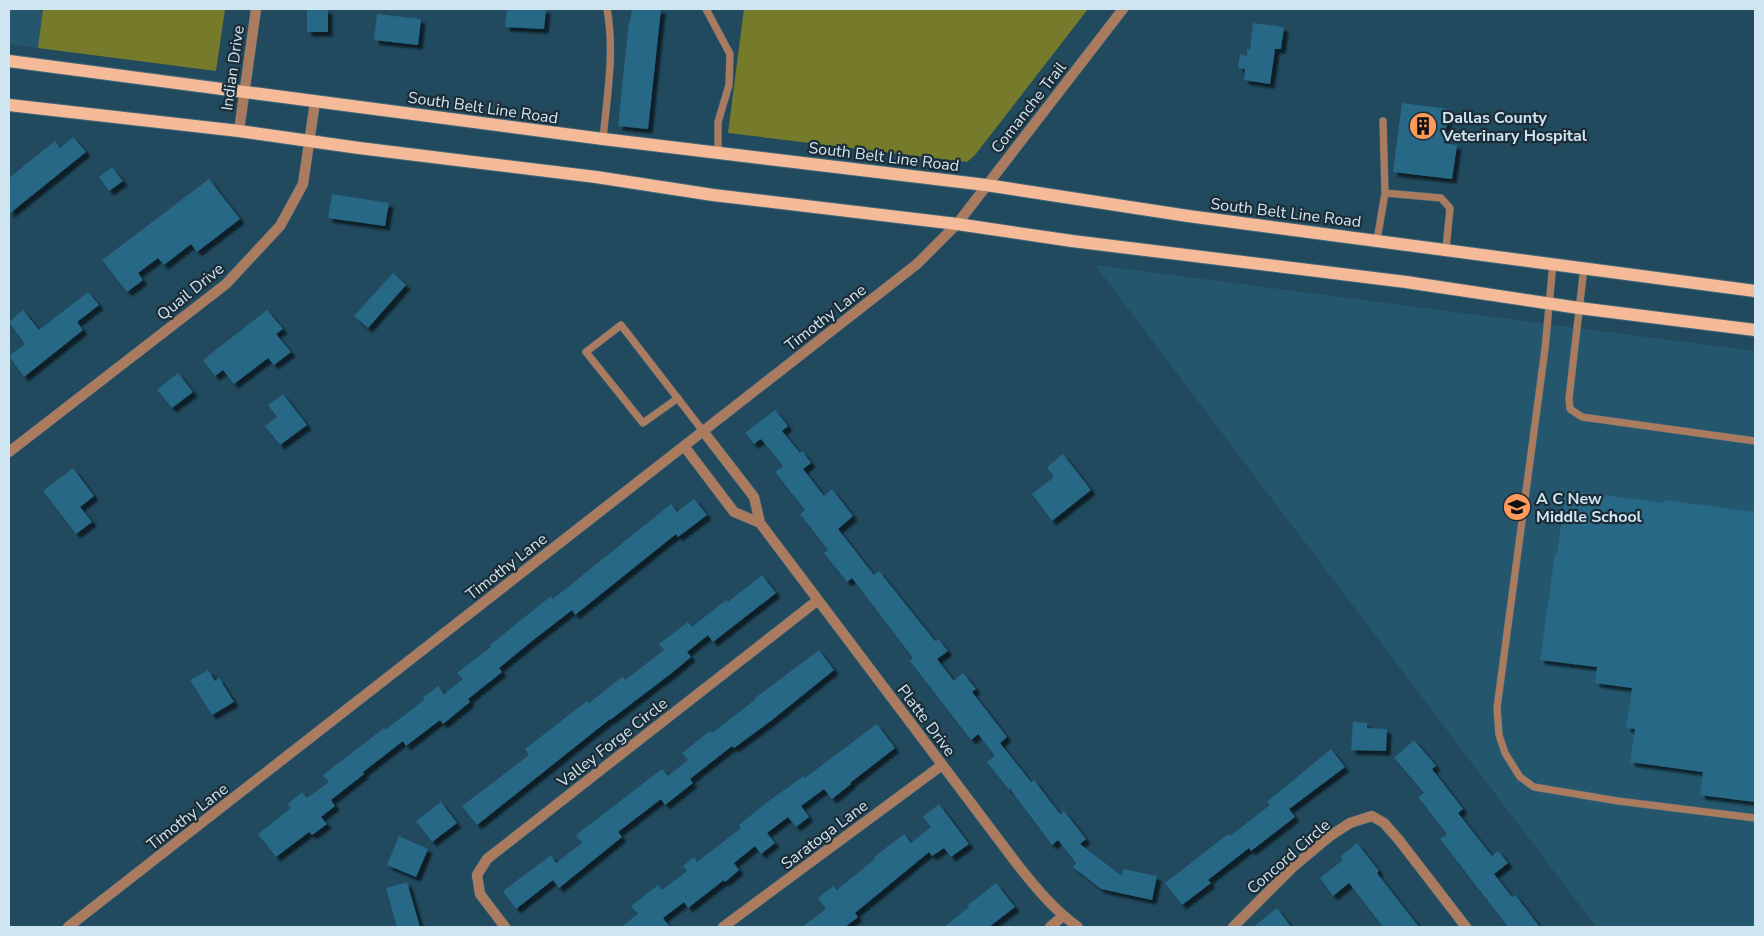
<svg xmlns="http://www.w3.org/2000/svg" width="1764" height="936" viewBox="0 0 1764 936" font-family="'Nunito Sans',sans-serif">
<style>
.built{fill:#24566e}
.forest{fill:#767b2c}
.building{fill:#266785;filter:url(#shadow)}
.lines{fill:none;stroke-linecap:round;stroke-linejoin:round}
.service-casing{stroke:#44697b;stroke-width:8}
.minor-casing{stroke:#44697b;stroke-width:11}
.tertiary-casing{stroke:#44697b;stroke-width:11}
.primary-casing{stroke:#44697b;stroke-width:14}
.service{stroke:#ab7b5f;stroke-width:7}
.minor{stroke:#ab7b5f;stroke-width:10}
.tertiary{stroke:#ab7b5f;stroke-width:10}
.primary{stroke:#f5bb98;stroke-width:12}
.labels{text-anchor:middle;stroke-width:4.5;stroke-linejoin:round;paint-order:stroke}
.street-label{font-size:16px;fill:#cfe5f1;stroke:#1c2d37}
.poi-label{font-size:16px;font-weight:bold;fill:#cfe5f1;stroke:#1c2d37;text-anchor:start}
</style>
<defs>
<filter id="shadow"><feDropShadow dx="4.5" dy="4.5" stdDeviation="1" flood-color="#0009"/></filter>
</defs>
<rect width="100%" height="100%" fill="#214a5e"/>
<path class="built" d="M9 9H43L38 48 9 44Z
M1095 265 1755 351V927H1596Z"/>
<path class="forest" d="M43 9H225L216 71 38 48Z
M744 9H1088L975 155 967 162 728 133Z"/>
<path class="building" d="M307 9H328V32H307Z
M507 9H546L544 29 505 27Z
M632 9H661L648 129 618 126 629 21 630 22Z
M377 14 421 19 418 45 374 40Z
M1253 23 1284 27 1281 49H1275L1270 84 1244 80 1245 69 1238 68 1240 54 1247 56V49L1250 50Z
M1402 103 1449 109 1444 143 1457 145 1452 179 1393 172Z
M73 137 86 152 9 214V178L55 141 60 148Z
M112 167 123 181 109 191 99 177Z
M209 179 240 219 197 252 191 244 164 265 158 258 138 273 143 280 127 292 102 260Z
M332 194 389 203 385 226 328 218Z
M393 273 406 285 368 328 354 316Z
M88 292 99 305 77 322 83 330 24 377 9 356 25 344 9 322 23 310 39 330Z
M267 310 283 329 276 334 291 352 274 365 268 358 234 384 223 370 215 376 203 360Z
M178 373 193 392 172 408 157 390Z
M283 394 307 425 280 445 265 426 277 417 268 405Z
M775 410 788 426 782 431 800 453 802 451 811 463 803 469 824 496 832 489 853 516 838 529 874 575 879 571 935 641 938 639 948 651 937 659 954 681 963 673 976 689 972 692 1007 737 1000 743 1031 782 1034 780 1060 814 1064 811 1086 839 1080 844 1122 876 1123 869 1157 876 1152 900 1101 889 1073 867 1076 863 1058 840 1052 845 1010 789 1009 790 987 762 995 756 978 734 971 740 910 661 913 658 852 578 847 582 824 553 828 550 800 514 805 510 775 472 783 466 761 439 754 444 745 433Z
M1063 454 1091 490 1052 521 1032 494 1054 477 1047 467Z
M73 468 94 496 80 507 92 522 76 534 43 491Z
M1566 490 1664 503V500L1755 512V802L1700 795 1703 772 1630 762 1635 729 1626 728 1632 688 1595 683 1597 667 1540 660 1555 554 1557 555Z
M694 499 707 515 678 537 676 534 575 615 572 610 532 641 499 668 502 672 468 699 470 702 443 724 440 720 406 746 403 741 363 772 364 774 331 800 335 806 321 817 327 824 312 835 309 832 276 857 258 834 291 808 288 804 302 792 307 798 329 782 323 775 384 728 385 730 424 700 423 698 438 686 444 694 463 679 457 673 491 647 490 645 551 596 553 599 671 504 677 512Z
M762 575 776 593 713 642 708 635 687 652 691 657 673 672 610 720V719L477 825 462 806 529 755 525 749 587 701 589 703 622 677 625 680 664 650 659 644 688 622 692 627 726 600 728 602Z
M819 650 834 670 772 720 734 748 732 746 690 779 693 783 665 805 661 799 618 832 622 837 559 888 553 880 516 909 503 891 551 855 556 863 582 843 576 835 662 769 668 776 688 760 682 753 710 731 712 733 756 699 755 698Z
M208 670 215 681 219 678 234 702 212 715 190 680Z
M1353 722 1367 723V728L1387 729 1386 751 1351 750Z
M877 724 895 748 850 783 851 784 832 799 824 789 801 806 809 817 796 827 788 817 767 833 775 843 761 854 755 846 734 863 739 870 725 882 724 880 688 908 684 902 663 918 670 927H621L638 914 631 906 658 885 662 890 687 871 683 866 694 857 697 862 741 828 739 825 766 803 804 776 805 778Z
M1414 740 1436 766 1432 769 1463 809 1458 813 1492 856 1498 851 1508 863 1494 874 1512 897 1515 895 1540 927H1508L1440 839 1447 834 1418 797 1424 793 1394 758Z
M1331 749 1345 767 1289 809 1295 817 1251 851 1249 848 1208 880 1211 883 1182 905 1165 883 1228 834 1230 836 1270 805 1267 802Z
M441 802 457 823 432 842 416 821Z
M939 804 969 844 951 857 944 848 932 856 929 852 855 913 858 917 845 927H802L826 909 818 898 833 886 837 890 875 859 874 857 904 834 911 843 931 827 923 817Z
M399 836 428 849 416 877 387 865Z
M1357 843 1379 871 1377 873 1419 927H1383L1349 883 1333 896 1320 878 1343 860 1340 857Z
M407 882 420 927H397L386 888Z
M996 883 1015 907 989 927H944L969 907 968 905Z
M1277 908 1291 927H1253Z"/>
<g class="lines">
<defs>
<path id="service" d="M706 9 730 54 729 85 718 122V152
M603 139C607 96 615 52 607 9
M1385 193 1441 198 1450 208 1446 249
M1377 240 1385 193 1383 121
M1553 263 1545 349 1497 708 1499 735 1505 753 1520 777 1534 787 1618 801 1755 818
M1584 267 1569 398 1570 409 1582 417 1755 441
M678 398 643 423 586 352 621 325 703 431"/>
<path id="minor" d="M239 131 256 9
M957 224 1123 9
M703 431 754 497 760 523 1017 864C1036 888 1054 910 1078 927
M684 446 734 512 760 523
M9 452 226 284 280 226 303 184 315 102
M505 927 480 894 477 875 487 859 818 600
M723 927 942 765
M1050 927 1063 916
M1233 927 1293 867 1330 836 1350 823 1372 816 1384 823 1399 840 1466 927"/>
<path id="tertiary" d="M68 927 917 264 957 224"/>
<path id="primary" d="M9 61 603 139 986 185 1188 216 1755 291
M9 105 239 131 359 148 596 177 713 195 957 224 1072 241 1406 282 1579 308 1755 330"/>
</defs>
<use href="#service" class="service-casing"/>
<use href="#minor" class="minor-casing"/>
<use href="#tertiary" class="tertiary-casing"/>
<use href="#primary" class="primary-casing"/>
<use href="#service" class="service"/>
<use href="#minor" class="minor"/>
<use href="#tertiary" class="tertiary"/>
<use href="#primary" class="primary"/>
</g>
<defs>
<symbol id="building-disc" viewBox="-11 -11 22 22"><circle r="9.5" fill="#ff9b5a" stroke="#1c2d37"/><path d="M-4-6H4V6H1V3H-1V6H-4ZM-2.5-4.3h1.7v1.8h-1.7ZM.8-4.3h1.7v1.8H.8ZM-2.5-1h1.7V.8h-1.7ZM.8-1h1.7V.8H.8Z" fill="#111"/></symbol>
<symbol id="school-disc" viewBox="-11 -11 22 22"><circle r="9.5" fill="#ff9b5a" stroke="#1c2d37"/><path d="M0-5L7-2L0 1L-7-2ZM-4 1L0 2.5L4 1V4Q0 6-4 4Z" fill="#111"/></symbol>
</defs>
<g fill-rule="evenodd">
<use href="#building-disc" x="1407" y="110" width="32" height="32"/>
<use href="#school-disc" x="1501" y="491" width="32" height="32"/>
</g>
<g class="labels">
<g class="street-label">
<text transform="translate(232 68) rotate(-82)" y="6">Indian Drive</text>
<text transform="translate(483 107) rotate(8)" y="6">South Belt Line Road</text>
<text transform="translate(1028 107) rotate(-52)" y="6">Comanche Trail</text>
<text transform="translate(884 156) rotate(7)" y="6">South Belt Line Road</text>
<text transform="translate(1286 212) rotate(7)" y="6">South Belt Line Road</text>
<text transform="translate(190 291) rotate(-39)" y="6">Quail Drive</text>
<text transform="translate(825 317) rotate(-38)" y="6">Timothy Lane</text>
<text transform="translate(506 566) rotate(-38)" y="6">Timothy Lane</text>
<text transform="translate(927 720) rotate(53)" y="6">Platte Drive</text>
<text transform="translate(612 742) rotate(-38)" y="6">Valley Forge Circle</text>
<text transform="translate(187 816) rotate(-38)" y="6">Timothy Lane</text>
<text transform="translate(824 834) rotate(-37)" y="6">Saratoga Lane</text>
<text transform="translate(1288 856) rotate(-41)" y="6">Concord Circle</text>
</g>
<g class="poi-label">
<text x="1442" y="123">Dallas County<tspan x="1442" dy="18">Veterinary Hospital</tspan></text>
<text x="1536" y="504">A C New<tspan x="1536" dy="18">Middle School</tspan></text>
</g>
</g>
<rect width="1764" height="936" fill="none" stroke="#cfe5f1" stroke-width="20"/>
</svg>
